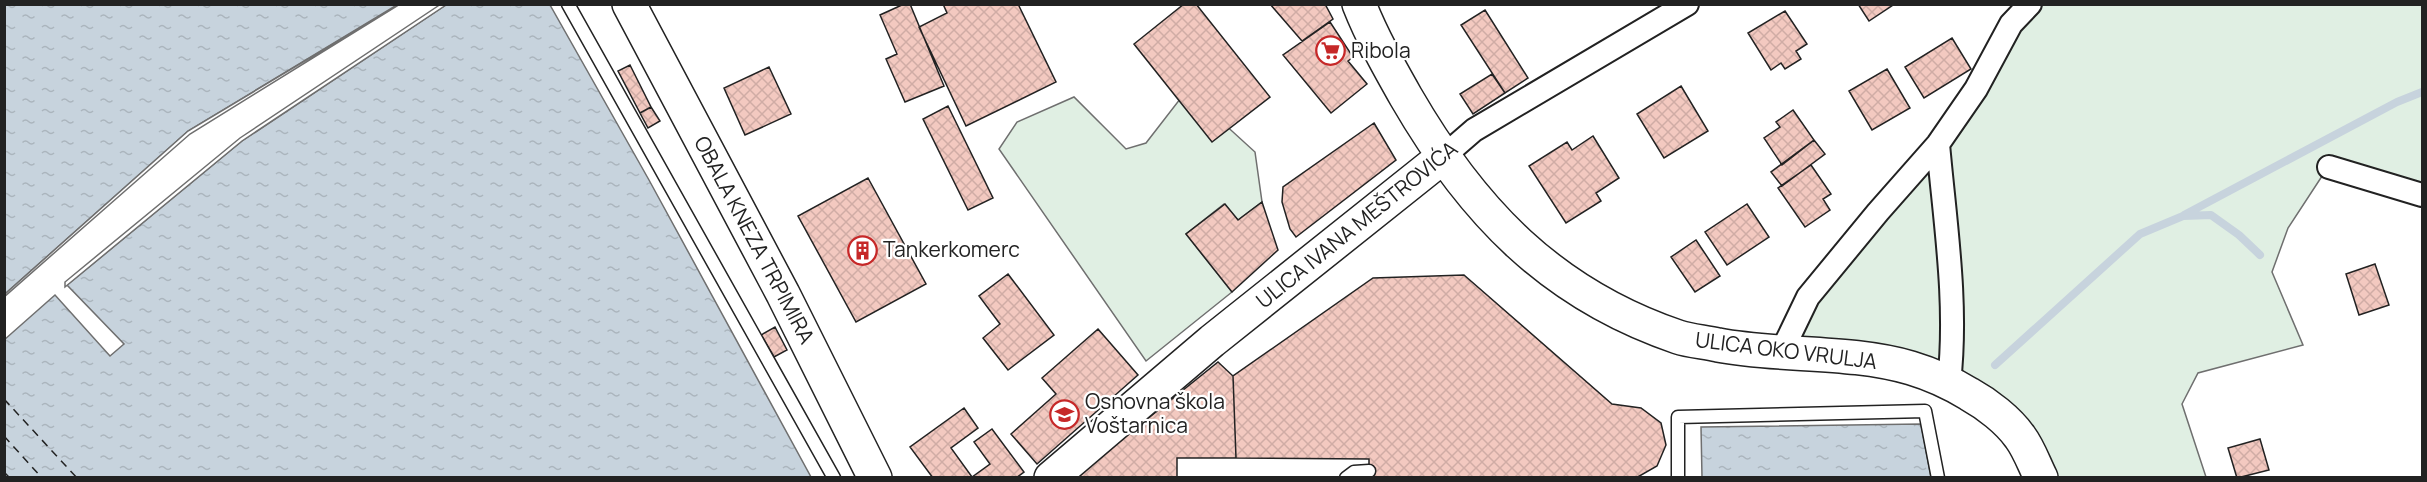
<svg xmlns="http://www.w3.org/2000/svg" width="2427" height="482" viewBox="0 0 2427 482" font-family="Manrope,sans-serif">
<style>
.green{fill:#e0efe3;stroke:#6f6f6f;stroke-width:1.5}
.water{fill:url(#water-ripples);stroke:#6f6f6f;stroke-width:1.5}
.pier{fill:#fff;stroke:#6f6f6f;stroke-width:1.5}
.lines{fill:none;stroke-linecap:round;stroke-linejoin:round}
.stream{stroke:#c7d3dd;stroke-width:8}
.ferry{stroke:#222;stroke-width:1.5;stroke-dasharray:8 6;stroke-linecap:butt}
.building{fill:url(#building-cross-hatch);stroke:#222;stroke-width:1.5}
.lane-casing{stroke:#222;stroke-width:15}
.street-casing{stroke:#222;stroke-width:26}
.secondary-casing{stroke:#222;stroke-width:36}
.lane{stroke:#fff;stroke-width:12}
.street{stroke:#fff;stroke-width:22}
.secondary{stroke:#fff;stroke-width:33}
.labels{text-anchor:middle;stroke-width:4.5;stroke-linejoin:round;paint-order:stroke}
.poi-label{font-size:21px;fill:#222;stroke:#fff;text-anchor:start}
.street-label{font-size:21px;fill:#222;stroke:#fff}
</style>
<defs>
<pattern id="water-ripples" width="26" height="14" patternUnits="userSpaceOnUse" patternTransform="scale(1.5)"><rect width="26" height="14" fill="#c7d3dd"/><path d="M2 4q2-2 4 0t4 0M15 11q2-2 4 0t4 0" fill="none" stroke="#abb5bd"/></pattern>
<pattern id="building-cross-hatch" width="8" height="8" patternUnits="userSpaceOnUse" patternTransform="scale(1.5)"><rect width="8" height="8" fill="#f3c9c0"/><path d="M0 0l8 8M0 8l8-8" fill="none" stroke="#d0aca5"/></pattern>
</defs>
<rect width="100%" height="100%" fill="#fff"/>
<path class="green" d="M2030 5H2422V195L2328 167 2288 228 2272 272 2303 345 2198 373 2182 404 2206 477H2041L1985 403 1781 353Z
M1187 90 1255 152 1262 202 1238 220 1224 204 1186 234 1232 292 1146 361 999 149 1017 122 1074 97 1126 149 1146 143Z"/>
<path class="water" d="M5 5H397L188 131 5 294Z
M446 5H550L649 180 811 477H5L4 340 55 295 110 356 124 344 67 285 242 141Z
M1921 424 1931 477H1702L1701 427Z"/>
<path class="pier" d="M400 4 190 134 4 297 5 294 188 131Z
M441 4 446 5 242 141 65 287V282L240 138Z"/>
<g class="lines">
<path class="stream" d="M2184 215 2397 102 2422 92
M1995 365 2140 234 2183 216 2211 215 2239 235 2260 255"/>
<path class="ferry" d="M4 399 77 478
M4 436 42 478
M4 472 10 478"/>
</g>
<path class="building" d="M904 4H910L944 86 905 102 886 59 897 54 880 15Z
M943 4H1018L1056 82 966 126 919 27 947 13Z
M1184 4H1196L1270 97 1212 142 1134 44Z
M1270 4H1325L1333 19 1302 41Z
M1858 4H1893V5L1869 21Z
M1485 10 1528 78 1505 93 1461 25Z
M1785 11 1807 44 1796 51 1801 59 1785 69 1781 63 1771 70 1748 33Z
M1330 22 1353 57 1348 61 1367 84 1331 113 1283 55Z
M1952 38 1971 69 1924 98 1905 67Z
M630 65 651 107 640 113 618 71Z
M769 67 791 114 745 135 724 88Z
M1887 69 1910 108 1872 130 1849 91Z
M1492 74 1505 93 1473 114 1460 94Z
M1681 86 1708 131 1664 158 1637 114Z
M948 106 993 198 968 210 923 119Z
M651 107 660 121 648 128 640 113Z
M1793 110 1814 140 1782 165 1764 138 1780 127 1776 122Z
M1374 123 1396 160 1296 237 1290 229 1282 202 1283 187Z
M1593 136 1619 178 1596 193 1601 201 1566 223 1529 166 1567 142 1572 150Z
M1814 140 1825 154 1782 186 1771 172Z
M1811 165 1831 194 1823 199 1830 210 1805 227 1778 188Z
M868 178 926 284 856 322 798 216Z
M1262 202 1278 250 1232 292 1186 234 1225 204 1238 220Z
M1747 204 1769 237 1727 265 1705 232Z
M1696 240 1720 276 1695 292 1671 257Z
M2375 264 2389 305 2359 315 2346 274Z
M1008 274 1054 335 1008 370 983 338 1000 324 979 296Z
M1464 275 1612 404 1641 408 1661 423 1666 445 1657 466 1636 478H1369V459L1236 458 1233 376 1373 278Z
M775 327 787 350 774 357 761 335Z
M1098 329 1138 375 1037 464 1011 434 1056 394 1042 378Z
M1218 362 1233 376 1236 458H1177V478H1074Z
M964 408 978 428 951 448 972 477 990 464 974 442 992 429 1024 472 1016 478H933L910 447Z
M2260 439 2269 470 2237 478 2228 448Z"/>
<g class="lines">
<defs>
<path id="lane" d="M568 4 834 478
M1346 478 1354 472 1369 471
M1678 478V417L1925 411 1938 478"/>
<path id="street" d="M1938 144C1945 223 1958 303 1949 383
M1444 156 1474 130 1687 4
M2329 167 2422 195
M1781 353 1808 297 1878 212 1938 144 1976 89 2011 24 2030 4"/>
<path id="secondary" d="M629 4 783 294 875 478
M1359 4C1372 37 1389 67 1406 97 1472 211 1551 294 1678 337 1690 341 1705 342 1718 345 1781 357 1849 350 1911 368 1931 374 1951 383 1969 394 1987 404 2008 420 2020 437 2029 449 2034 464 2041 478
M1051 478 1212 341 1444 156"/>
</defs>
<use href="#lane" class="lane-casing"/>
<use href="#street" class="street-casing"/>
<use href="#secondary" class="secondary-casing"/>
<use href="#lane" class="lane"/>
<use href="#street" class="street"/>
<use href="#secondary" class="secondary"/>
</g>
<defs>
<symbol id="supermarket-ring" viewBox="-11 -11 22 22"><circle r="9.5" fill="#fff" stroke="#c62828" stroke-width="1.5"/><path d="M-6-5.5h2.5l.6 2H6L4.5 2H-2.5L-4.4-4H-6ZM-1.5 3.2a1.3 1.3 0 1 0 .1 0ZM3 3.2a1.3 1.3 0 1 0 .1 0Z" fill="#c62828"/></symbol>
<symbol id="building-ring" viewBox="-11 -11 22 22"><circle r="9.5" fill="#fff" stroke="#c62828" stroke-width="1.5"/><path d="M-4-6H4V6H1V3H-1V6H-4ZM-2.5-4.3h1.7v1.8h-1.7ZM.8-4.3h1.7v1.8H.8ZM-2.5-1h1.7V.8h-1.7ZM.8-1h1.7V.8H.8Z" fill="#c62828"/></symbol>
<symbol id="school-ring" viewBox="-11 -11 22 22"><circle r="9.5" fill="#fff" stroke="#c62828" stroke-width="1.5"/><path d="M0-5L7-2L0 1L-7-2ZM-4 1L0 2.5L4 1V4Q0 6-4 4Z" fill="#c62828"/></symbol>
</defs>
<g fill-rule="evenodd">
<use href="#supermarket-ring" x="1314" y="34" width="33" height="33"/>
<use href="#building-ring" x="846" y="234" width="33" height="33"/>
<use href="#school-ring" x="1048" y="398" width="33" height="33"/>
</g>
<g class="labels">
<g class="poi-label">
<text x="1351" y="58">Ribola</text>
<text x="883" y="257">Tankerkomerc</text>
<text x="1085" y="409">Osnovna škola<tspan x="1085" dy="24">Voštarnica</tspan></text>
</g>
<g class="street-label">
<text transform="translate(1357 225) rotate(-39)" y="7">ULICA IVANA MEŠTROVIĆA</text>
<text transform="translate(754 240) rotate(62)" y="7">OBALA KNEZA TRPIMIRA</text>
<text transform="translate(1786 351) rotate(7)" y="7">ULICA OKO VRULJA</text>
</g>
</g>
<rect width="2427" height="482" fill="none" stroke="#222222" stroke-width="12"/>
</svg>
